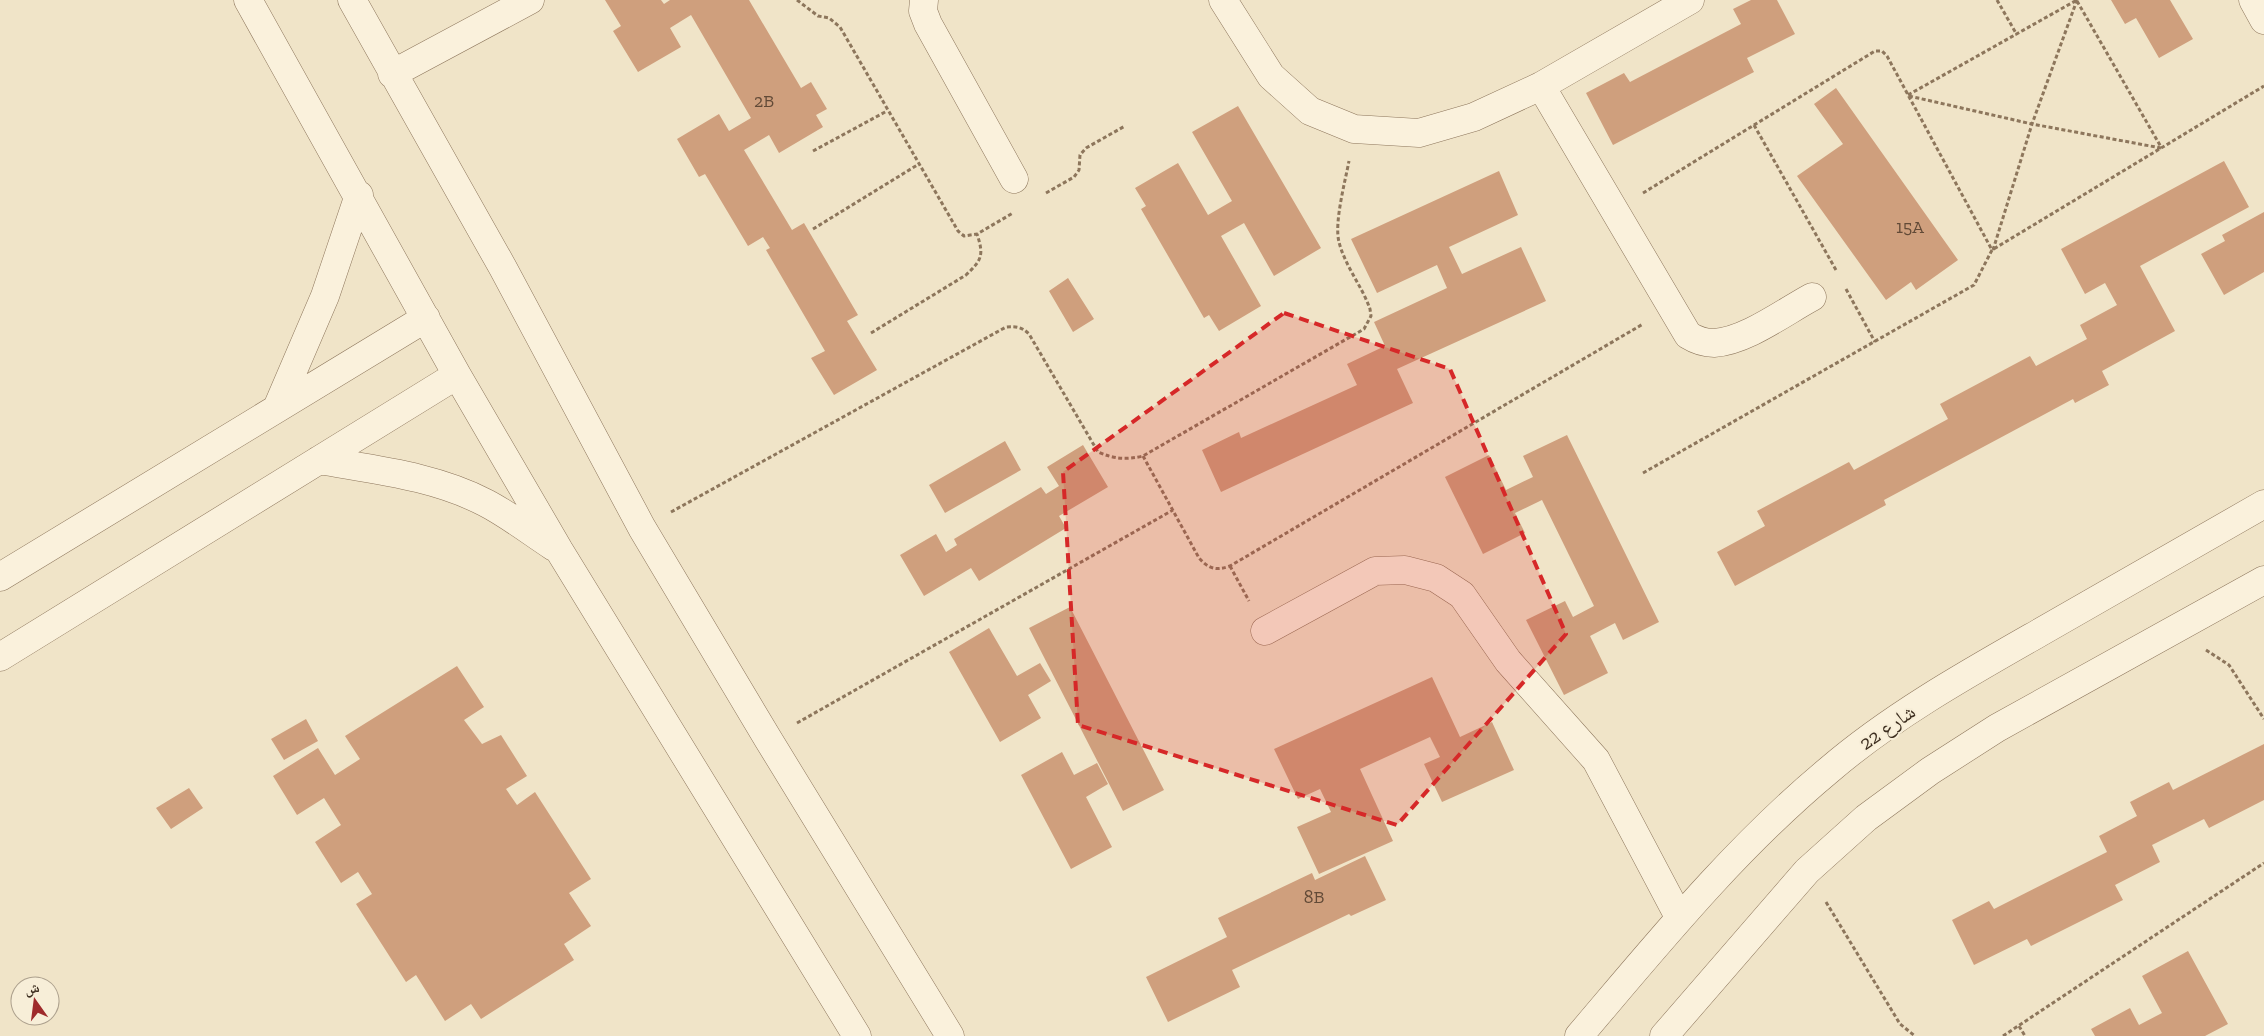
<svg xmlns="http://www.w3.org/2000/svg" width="2264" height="1036" viewBox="0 0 2264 1036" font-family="'Zilla Slab','Noto Naskh Arabic',serif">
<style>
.building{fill:#cf9f7d}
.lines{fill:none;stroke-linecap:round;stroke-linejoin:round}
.minor-casing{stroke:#8d765c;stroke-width:29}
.path{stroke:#8d765c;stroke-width:3;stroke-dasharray:4 2.5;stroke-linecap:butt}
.minor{stroke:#faf1dc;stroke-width:28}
.marked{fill:#d62828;fill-opacity:0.2;stroke:#d62828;stroke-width:4;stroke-dasharray:10 6;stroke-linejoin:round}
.labels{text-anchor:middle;stroke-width:4;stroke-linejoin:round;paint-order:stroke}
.number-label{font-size:18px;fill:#624a37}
.street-label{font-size:20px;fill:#3d2e20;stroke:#f7eed8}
</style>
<rect width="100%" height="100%" fill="#f0e4c8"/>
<path class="building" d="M605 0H661L664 4 670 0H749L801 88 811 82 827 109 816 115 823 127 779 153 769 135 744 150 792 230 804 223 858 315 847 321 877 370 834 395 811 358 825 351 766 250 770 248 763 237 748 246 705 174 699 177 677 139 719 114 729 131 751 118 691 15 670 28 681 47 638 72 613 31 621 26Z
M1751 0H1777L1795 34 1747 58 1754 72 1613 145 1586 93 1624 73 1630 82 1741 24 1733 9Z
M2111 0H2170L2193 39 2159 58 2136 18 2125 24Z
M1836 88 1958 260 1916 290 1911 282 1886 300 1797 176 1843 144 1814 104Z
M1238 106 1321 248 1274 276 1244 223 1221 236 1261 306 1219 331 1209 315 1204 318 1141 209 1146 206 1135 188 1178 163 1208 215 1232 201 1192 132Z
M2224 161 2249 207 2140 266 2175 331 2102 371 2109 385 2075 403 2073 399 1884 500 1886 505 1735 586 1717 552 1765 526 1757 511 1849 462 1854 470 1948 419 1940 404 2030 356 2036 366 2087 339 2080 325 2117 305 2105 283 2085 294 2061 249Z
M1499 171 1518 215 1449 247 1462 274 1521 247 1546 301 1397 369 1413 403 1221 492 1202 450 1239 432 1241 438 1357 385 1347 364 1385 346 1374 322 1447 288 1437 265 1377 293 1351 239Z
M2264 212V272L2224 295 2201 254 2225 241 2222 235Z
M1068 278 1094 319 1073 332 1049 291Z
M1567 435 1659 622 1623 640 1615 623 1590 636 1608 673 1564 695 1526 620 1565 601 1573 617 1594 606 1542 500 1515 513 1525 533 1483 554 1445 477 1489 455 1506 490 1533 477 1523 456Z
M1005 441 1021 470 945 513 929 485Z
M1083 445 1108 487 1059 516 1066 528 979 581 971 568 924 596 900 555 936 534 946 552 957 545 954 539 1041 487 1046 494 1059 486 1047 467Z
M1070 607 1164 790 1123 811 1029 628Z
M989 628 1017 676 1040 663 1051 681 1028 695 1041 718 1000 742 949 652Z
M457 666 484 707 464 720 482 744 501 735 527 776 506 789 517 805 535 792 591 879 569 893 591 926 564 944 574 960 481 1019 471 1004 445 1021 416 975 406 982 356 904 372 894 358 872 341 883 315 842 341 825 324 798 297 815 273 776 318 748 335 775 360 759 345 736Z
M1432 677 1460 737 1492 722 1514 770 1442 802 1424 764 1440 757 1430 737 1360 769 1393 841 1319 874 1297 827 1331 812 1320 789 1298 799 1274 749Z
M306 719 318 741 284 760 271 739Z
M2264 744V800L2209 828 2204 819 2152 845 2160 862 2115 885 2123 900 2031 946 2027 939 1974 965 1952 920 1989 901 1994 909 2107 852 2099 836 2137 816 2130 802 2169 782 2173 790Z
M1062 752 1074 775 1097 763 1108 784 1086 797 1112 847 1071 869 1021 775Z
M189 788 203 808 171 829 156 808Z
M1365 856 1386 900 1351 916 1349 914 1232 970 1240 987 1168 1022 1146 977 1227 937 1218 918 1312 873 1315 880Z
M2188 951 2228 1024 2205 1036H2095L2091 1029 2130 1008 2139 1025 2162 1013 2142 976Z"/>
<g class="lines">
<defs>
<path id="minor" d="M248 0 457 375 559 550 857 1036
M352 0 503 268 642 528 768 739 950 1036
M924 0 923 11 928 24 1014 179
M1223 0 1271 76 1310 111 1354 129 1419 133 1474 117 1541 86 1690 0
M2253 0 2264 20
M392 74 530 0
M1541 86 1688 335C1696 340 1704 343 1714 343 1746 341 1784 312 1812 297
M277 408 325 296 359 195
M319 460C375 470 435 476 486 503 509 515 531 532 554 547
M0 577 426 318
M1265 631 1375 571 1405 570 1436 578 1462 595 1508 661 1596 760 1679 917
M0 657 457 375
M1579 1036C1658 943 1735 848 1829 770 1892 716 1967 674 2039 633 2114 590 2189 547 2264 504
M1664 1036 1807 871 1866 818 1930 771 1997 728 2264 580"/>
</defs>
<use href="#minor" class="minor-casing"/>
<path class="path" d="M797 0 818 16 829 18 840 27 958 231 964 236 977 234 1013 213
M1997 0 2017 35
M2077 1 2161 147
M1908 95 2077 0
M1909 96 2032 124 2161 148
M1754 125 1836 270
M813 151 887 111
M1046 193 1074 177 1079 170 1080 155 1086 148 1125 126
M1643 193 1875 51H1882L1887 56 1992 250
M813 229 919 164
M1993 250 2032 124 2077 0
M1846 289 1875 342
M871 333 966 275C982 260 984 255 977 234
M1143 456 1199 558C1209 569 1216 571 1230 566L1643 324
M1643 473 1974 285 1992 250 2264 86
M671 512 1006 327C1016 326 1022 327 1029 334L1098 452C1114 459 1126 460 1143 456L1364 329 1371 316 1370 309C1362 286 1345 266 1339 242 1334 223 1345 182 1349 161
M1230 566 1249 601
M2206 650 2229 665 2264 719
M797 723 1173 510
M1826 902 1900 1024 1915 1036
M2019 1026 2025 1036
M2003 1036 2264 863"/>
<use href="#minor" class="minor"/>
</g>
<path class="marked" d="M1284 313 1450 369 1566 634 1397 825 1078 725 1063 472Z"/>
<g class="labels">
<g class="number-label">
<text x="764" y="107">2B</text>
<text x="1910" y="233">15A</text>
<text x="1314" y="903">8B</text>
</g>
<g class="street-label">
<text transform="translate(1887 727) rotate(-35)" y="7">شارع 22</text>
</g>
</g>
<g transform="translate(35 1001) rotate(346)"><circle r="24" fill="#f7eed8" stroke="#ada18e"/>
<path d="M0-4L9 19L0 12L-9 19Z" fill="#9e2a2b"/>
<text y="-8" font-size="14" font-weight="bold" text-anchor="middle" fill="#3d2e20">ش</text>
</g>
</svg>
